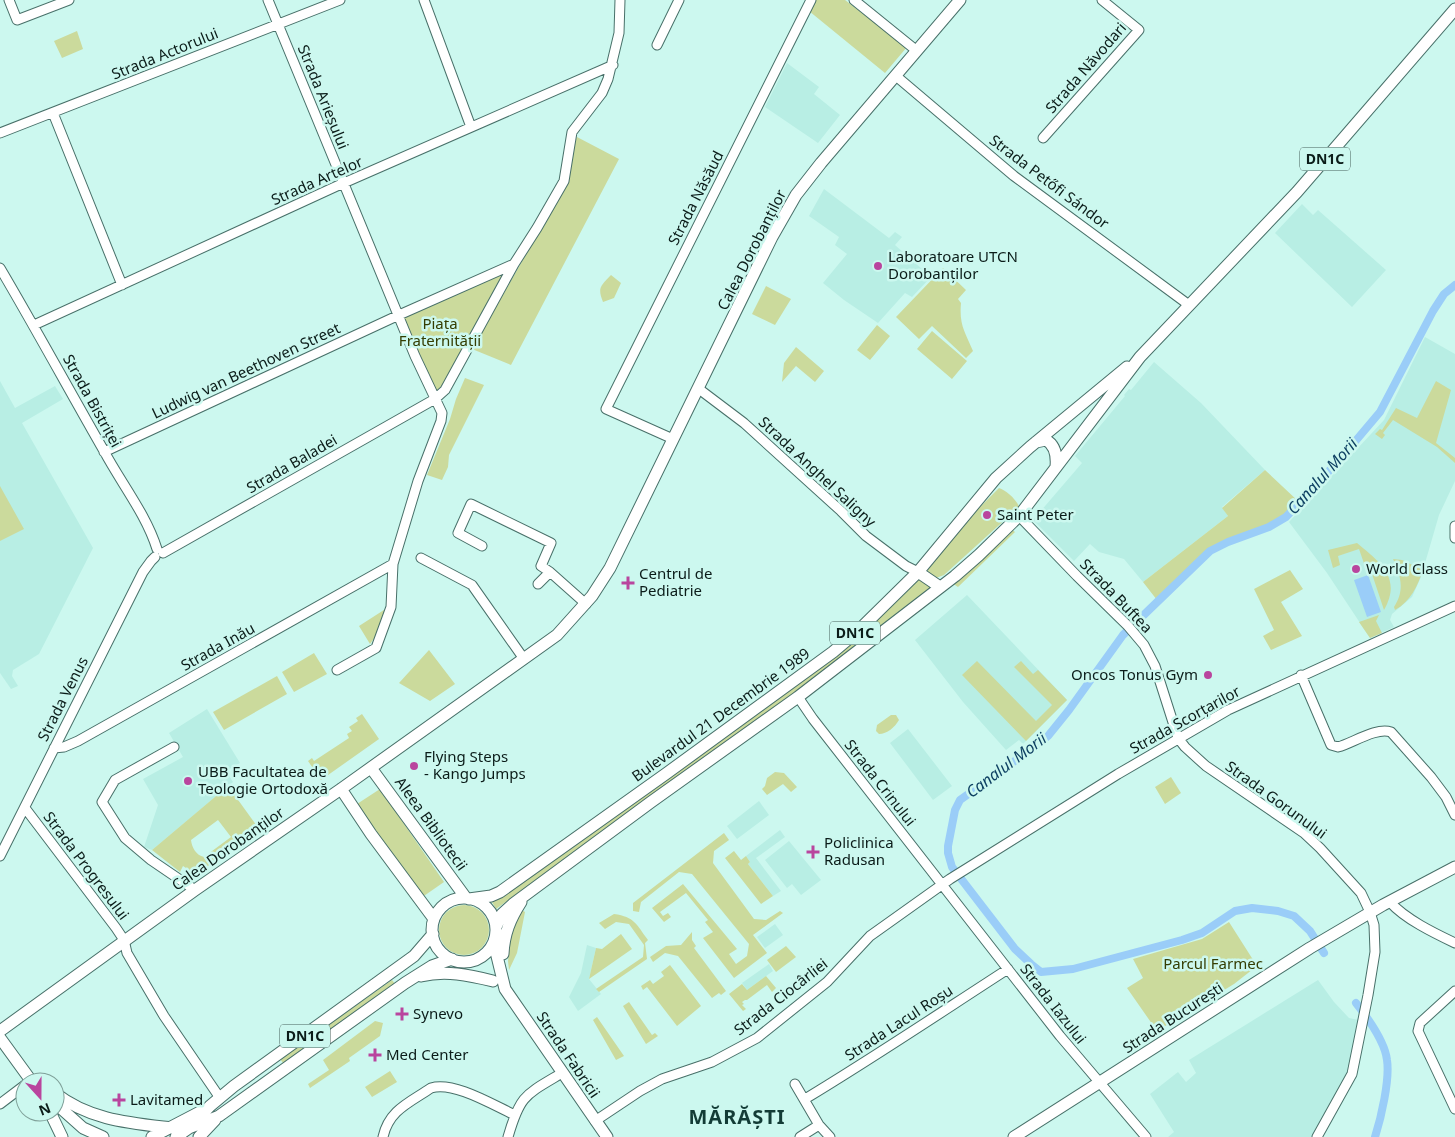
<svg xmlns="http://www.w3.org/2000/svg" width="1455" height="1137" viewBox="0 0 1455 1137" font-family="'Noto Sans',sans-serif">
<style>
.built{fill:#b8eee4}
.green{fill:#cbda9c;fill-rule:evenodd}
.water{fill:#9acdf8}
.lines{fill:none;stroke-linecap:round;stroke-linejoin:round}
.canal{stroke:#9acdf8;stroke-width:8}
.minor-casing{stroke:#487069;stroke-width:11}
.major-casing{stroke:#487069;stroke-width:13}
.minor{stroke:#fff;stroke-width:9}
.major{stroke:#fff;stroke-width:11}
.poi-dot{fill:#b9459e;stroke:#ccf8ef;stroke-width:2}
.labels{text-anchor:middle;stroke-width:5;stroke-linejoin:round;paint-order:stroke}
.shield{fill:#ccf8ef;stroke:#455e59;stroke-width:1}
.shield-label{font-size:14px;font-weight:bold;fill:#0b1c19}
.street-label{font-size:15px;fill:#0b1c19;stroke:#ccf8ef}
.poi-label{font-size:15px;fill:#0b1c19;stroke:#ccf8ef;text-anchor:start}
.park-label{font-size:15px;fill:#343d02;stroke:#ccf8ef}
.water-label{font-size:16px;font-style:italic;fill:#0f4163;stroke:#ccf8ef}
.district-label{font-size:20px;font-weight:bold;letter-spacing:1px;fill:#133c36;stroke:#ccf8ef}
</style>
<rect width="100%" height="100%" fill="#ccf8ef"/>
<path class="built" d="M787 63 819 87 814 94 840 115 818 143 765 107Z
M824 189 889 238 895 232 902 237 895 245 931 277 912 297 905 293 878 323 844 300 823 283 847 254 835 245 839 237 809 216Z
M1302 204 1313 215 1318 210 1386 270 1352 307 1275 233Z
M1425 337 1455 354V481L1439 515 1421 577 1412 597 1392 614 1390 620 1394 627 1370 638 1327 573 1289 522 1384 420Z
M1154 362 1201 403 1265 470 1222 507 1228 516 1143 582 1124 559 1099 552 1090 544 1074 561 1033 520 1082 463 1075 456 1125 396 1124 395 1129 389 1131 390Z
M0 381 15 408 55 386 63 399 22 423 93 548 39 654 13 670 12 676 18 686 11 689 0 673Z
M967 595 1067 700 1023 744 1019 740 1006 750 963 702 915 640Z
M207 709 240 763 226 771 233 782 152 850 144 847 158 805 143 779 183 757 169 733Z
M908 729 952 786 933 800 890 743Z
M759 801 769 815 737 839 727 826Z
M780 830 785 837 756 858 781 891 773 896 748 864 750 862 746 856Z
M789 841 821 880 801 895 792 884 787 888 765 860Z
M775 924 783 935 765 948 757 937Z
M587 945 596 948 589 979 601 994 578 1011 569 997 581 973Z
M769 964 773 971 747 990 742 983Z
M1318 980 1334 1002 1349 1018 1363 1021 1352 1074 1317 1137H1168L1174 1132 1150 1094 1178 1072 1186 1082 1196 1073 1189 1060Z"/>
<path class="green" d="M814 0H845L907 47 885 73 809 11Z
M77 31 83 49 62 58 54 41Z
M577 137 619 159 511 365 472 349 569 179 572 148Z
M514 264 435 399 399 315Z
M943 268 966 290 958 299 961 303C959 325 965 332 973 351L966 358 932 326 919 339 896 317Z
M611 275 621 283 614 298 603 302C597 287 601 286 611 275Z
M766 286 791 299 775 325 752 314Z
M877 325 890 336 870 360 857 350Z
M932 331 967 361 952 379 917 349Z
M796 347 824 371 815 382 796 366 782 382 784 363Z
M465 378 484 385 449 455 448 467 442 480 427 475 450 419 456 399Z
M1436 381 1451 390 1436 443 1455 458V463L1437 447 1393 420 1383 433 1385 435 1382 439 1375 434 1380 429 1382 430 1396 408 1417 418Z
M1265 470 1298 501 1281 518 1268 525 1226 541 1209 550 1157 600 1143 582 1228 516 1222 508Z
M0 486 24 529 0 541Z
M999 488C1006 490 1017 500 1019 507L944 575 936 578C931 575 926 574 928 567L960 527Z
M1010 528 1015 532 958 587 952 583Z
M1357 543C1381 563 1402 578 1384 610L1372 574 1368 575 1359 549 1338 556 1340 565 1333 568 1328 550Z
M1393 559 1402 560 1423 570C1417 587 1411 601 1395 610L1394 607C1405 590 1401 576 1393 559Z
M1290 570 1303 589 1281 602 1302 636 1271 650 1263 636 1274 630 1254 589Z
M920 577 934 588 827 669 496 909 492 902 822 664Z
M387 608 380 630 370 644 359 626Z
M1379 615 1376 621 1382 633 1370 638 1359 622Z
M429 650 455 684 430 701 399 683Z
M314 653 327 674 294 692 282 672Z
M977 661 1036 721 1052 705 1014 667 1021 661 1033 674 1038 670 1067 700 1026 741 962 675Z
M277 676 287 694 224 730 213 712Z
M362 714 379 739 321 780 308 761 312 758 314 761 349 738 347 734 352 731 349 727 358 721 356 718Z
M891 715H896L899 720C895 727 887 734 879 734L876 731 877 725Z
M775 772 784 773 797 787 791 792 783 784 767 795 762 789 765 786 767 778Z
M1171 777 1181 793 1165 804 1155 787Z
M228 786 259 829 194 876 189 877 192 872 183 866 180 872 152 850ZM218 820 231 837 204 857C196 855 192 848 191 840Z
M380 789 444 882 421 898 357 804Z
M724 833 729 840 714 851 713 863 754 919 766 920 780 911 783 913 753 935 767 953 734 978 703 938 713 932 705 922 708 920 686 893 660 912 663 916 668 913 671 917 664 922 652 908 683 884 737 949 729 954 736 964 747 956 749 944 692 874 679 872 641 902 639 912 633 911V903Z
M734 851 741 860 746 856 750 862 748 864 773 896 761 904 725 858Z
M439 930a25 25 0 1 1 50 0a25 25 0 1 1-50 0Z
M522 910 525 912 517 953 509 970 508 961 511 932Z
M614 914C635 917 636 924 648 940L645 943 647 959 599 992 596 989 643 957 644 945 629 924 616 922 605 929 599 923Z
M1229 922 1257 966 1234 984 1157 1031 1127 988 1143 978 1133 959 1202 939Z
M692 932V940L696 946 694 948 726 991 721 995 719 993 712 998 678 956 665 953 653 962 650 957 666 946 681 945Z
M621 934 632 949 589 979 596 948 602 949Z
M786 946 796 957 776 972 767 960Z
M670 965 701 1006 677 1026 647 987 643 990 641 986 650 980 653 984 664 976 661 972Z
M766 976 776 988 772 992 767 985 747 1000H745L742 1002 744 1004 742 1005 746 1009 743 1011 729 994 742 984 747 990Z
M392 980 396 985 283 1063 280 1059Z
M629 1002 652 1035 655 1033 658 1036 646 1044 623 1006Z
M597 1017 624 1056 616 1060 593 1020Z
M375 1021 383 1023 380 1036 349 1058 350 1061 310 1088 308 1084 329 1070 323 1060Z
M390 1071 397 1082 372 1097 365 1087Z"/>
<path class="water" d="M1368 575 1381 612 1367 617 1354 580Z"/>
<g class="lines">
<path class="canal" d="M1324 953 1310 931 1294 916 1278 911 1252 908 1235 911 1202 933 1182 940 1073 969 1041 972 1031 964 1015 949 952 867 948 853V846L955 810 960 800 1037 745 1048 736 1069 710 1123 635 1210 551 1228 542 1269 527 1286 517 1342 457 1380 412 1433 311 1444 294 1455 285
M1356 1003C1367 1017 1385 1042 1387 1060 1390 1080 1381 1118 1375 1137"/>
<defs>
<path id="minor" d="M9 0 17 20 69 0
M268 0 415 356 442 413 441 421 418 481 393 564 391 607 376 648 337 670
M424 0 471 127
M854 0 917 51
M657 45 679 0
M896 76 1014 176 1189 305
M53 113 122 285
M0 133 340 0
M1043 138 1139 30 1102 0
M0 268C36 329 69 390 104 451 121 483 146 514 157 549
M34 325 337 186 613 65
M699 389 744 423 841 511 866 536 906 566 918 572
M673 439 606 409 811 0
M104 452 399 315 514 264
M1019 516 1077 576 1128 626 1144 645 1155 666 1178 738 1185 747 1206 766 1304 833 1320 848 1361 893 1370 912 1374 925 1375 952 1368 995 1352 1074 1317 1137
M1455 526V538
M482 546 458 533 471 504 551 543 541 566 550 572
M163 553 435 399 445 390 514 264 537 228 564 181 572 132 602 93 608 79 619 33 620 0
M421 558 472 585 524 659
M538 584 550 572 586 604
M1301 675 1331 745 1338 747C1353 743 1376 727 1391 732L1431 777 1446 797 1455 815
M798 697 813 719 1060 1036 1146 1137
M174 747 115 780 102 802 125 838 151 860 195 890
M54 748 64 747 78 741 393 564
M25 808 116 928 124 940 127 953 164 1016 220 1098
M0 856 143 572 151 561 155 557
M1390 902C1405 919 1434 933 1455 943
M1455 991 1420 1023 1418 1031 1455 1109
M795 1084 819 1125 830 1137
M805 1099C873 1058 940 1013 1008 969
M0 1104 25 1085
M595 1121 640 1091 662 1079 712 1062 757 1038 827 982 870 936 950 879 1118 774 1228 710 1455 606
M383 1137C389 1110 409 1103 431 1088 454 1081 493 1105 515 1115
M508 1137C520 1095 525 1095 562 1073
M800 1137 819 1125"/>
<path id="major" d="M1036 442 1046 440C1055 445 1057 456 1056 467
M918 572 940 587
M371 768 466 898
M341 789 371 834 434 919
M432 930a32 32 0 1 1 64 0a32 32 0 1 1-64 0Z
M469 899 491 896 500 892 667 773 833 652 859 630 918 572 996 478 1030 447 1127 367
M496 927 502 914 513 904 651 802 798 697 955 576 979 555 1019 516 1140 357 1297 192 1455 9
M496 934V952L505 989 607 1137
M503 954C504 934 510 919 521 902
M421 976C445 970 469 975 493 981
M0 1031 195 890 341 789 557 635 592 596 610 568 772 237 796 195 821 163 960 0
M0 1038 32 1082
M55 1093C89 1120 130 1123 172 1128
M55 1103 83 1128 103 1137
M50 1112 62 1137
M192 1125 210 1106 234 1086 414 956 433 934
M152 1137 200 1112
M176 1137 189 1128 219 1116 405 983 432 966 452 959
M199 1137 215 1120
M1014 1137 1310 948 1383 905 1455 867"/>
</defs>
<use href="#minor" class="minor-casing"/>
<use href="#major" class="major-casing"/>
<use href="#minor" class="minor"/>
<use href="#major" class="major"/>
</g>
<g class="poi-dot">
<circle cx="878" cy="266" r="5"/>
<circle cx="987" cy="515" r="5"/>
<circle cx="1356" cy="569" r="5"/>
<path d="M625.5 575.5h5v5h5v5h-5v5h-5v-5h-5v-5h5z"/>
<circle cx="1208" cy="675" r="5"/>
<circle cx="414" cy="766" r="5"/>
<circle cx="188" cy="781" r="5"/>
<path d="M810.5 844.5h5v5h5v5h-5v5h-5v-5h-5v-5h5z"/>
<path d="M399.5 1006.5h5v5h5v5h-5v5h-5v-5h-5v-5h5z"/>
<path d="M372.5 1047.5h5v5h5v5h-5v5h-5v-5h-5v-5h5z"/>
<path d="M116.5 1092.5h5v5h5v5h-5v5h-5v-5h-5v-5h5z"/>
</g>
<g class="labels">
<g class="shield">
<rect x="1300" y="147.5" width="50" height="23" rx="4"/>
<rect x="830" y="621.5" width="50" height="23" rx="4"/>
<rect x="280" y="1024.5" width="50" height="23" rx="4"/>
</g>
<g class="shield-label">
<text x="1325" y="164">DN1C</text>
<text x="855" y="638">DN1C</text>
<text x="305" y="1041">DN1C</text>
</g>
<g class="street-label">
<text transform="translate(165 54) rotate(-22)" y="5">Strada Actorului</text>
<text transform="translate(1086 68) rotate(-49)" y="5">Strada Năvodari</text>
<text transform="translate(323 97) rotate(68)" y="5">Strada Arieșului</text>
<text transform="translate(317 181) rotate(-24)" y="5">Strada Artelor</text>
<text transform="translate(1049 182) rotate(37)" y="5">Strada Petőfi Sándor</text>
<text transform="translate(696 198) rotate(-63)" y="5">Strada Năsăud</text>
<text transform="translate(752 250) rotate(-63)" y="5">Calea Dorobanților</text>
<text transform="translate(246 371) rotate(-25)" y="5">Ludwig van Beethoven Street</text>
<text transform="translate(92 401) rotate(61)" y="5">Strada Bistriței</text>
<text transform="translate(292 464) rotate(-30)" y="5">Strada Baladei</text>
<text transform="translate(817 472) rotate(43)" y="5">Strada Anghel Saligny</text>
<text transform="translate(1116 596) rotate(46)" y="5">Strada Buftea</text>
<text transform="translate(218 647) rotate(-29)" y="5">Strada Inău</text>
<text transform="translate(63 699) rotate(-63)" y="5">Strada Venus</text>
<text transform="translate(721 715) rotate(-36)" y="5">Bulevardul 21 Decembrie 1989</text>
<text transform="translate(1185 720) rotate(-29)" y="5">Strada Scorțarilor</text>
<text transform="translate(880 783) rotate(52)" y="5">Strada Crinului</text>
<text transform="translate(1276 800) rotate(36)" y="5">Strada Gorunului</text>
<text transform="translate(431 824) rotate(54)" y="5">Aleea Bibliotecii</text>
<text transform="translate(228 849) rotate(-35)" y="5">Calea Dorobanților</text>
<text transform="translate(86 866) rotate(53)" y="5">Strada Progresului</text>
<text transform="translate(781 997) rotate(-38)" y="5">Strada Ciocârliei</text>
<text transform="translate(1053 1004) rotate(52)" y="5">Strada Iazului</text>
<text transform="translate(1173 1018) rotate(-33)" y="5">Strada București</text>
<text transform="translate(899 1023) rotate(-33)" y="5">Strada Lacul Roșu</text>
<text transform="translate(568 1055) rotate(56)" y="5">Strada Fabricii</text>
</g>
<g class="poi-label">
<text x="888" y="262">Laboratoare UTCN<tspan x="888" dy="17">Dorobanților</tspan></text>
<text x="997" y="520">Saint Peter</text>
<text x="1366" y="574">World Class</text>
<text x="639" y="579">Centrul de<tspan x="639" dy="17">Pediatrie</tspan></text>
<text x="1198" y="680" text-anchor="end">Oncos Tonus Gym</text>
<text x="424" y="762">Flying Steps<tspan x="424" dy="17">- Kango Jumps</tspan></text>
<text x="198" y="777">UBB Facultatea de<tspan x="198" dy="17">Teologie Ortodoxă</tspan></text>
<text x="824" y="848">Policlinica<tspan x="824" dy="17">Radusan</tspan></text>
<text x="413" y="1019">Synevo</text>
<text x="386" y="1060">Med Center</text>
<text x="130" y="1105">Lavitamed</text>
</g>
<g class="park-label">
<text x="440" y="329">Piața<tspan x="440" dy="17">Fraternității</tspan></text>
<text x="1213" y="969">Parcul Farmec</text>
</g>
<g class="water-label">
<text transform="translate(1322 476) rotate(-48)" y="6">Canalul Morii</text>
<text transform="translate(1006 765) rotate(-37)" y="6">Canalul Morii</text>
</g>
<g class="district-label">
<text x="737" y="1124">MĂRĂȘTI</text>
</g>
</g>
<g transform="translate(40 1097) rotate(159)"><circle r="24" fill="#ccf8ef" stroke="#7fa099"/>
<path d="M0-4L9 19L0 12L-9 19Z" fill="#b9459e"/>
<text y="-8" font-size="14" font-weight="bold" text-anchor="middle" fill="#0b1c19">N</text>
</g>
</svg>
